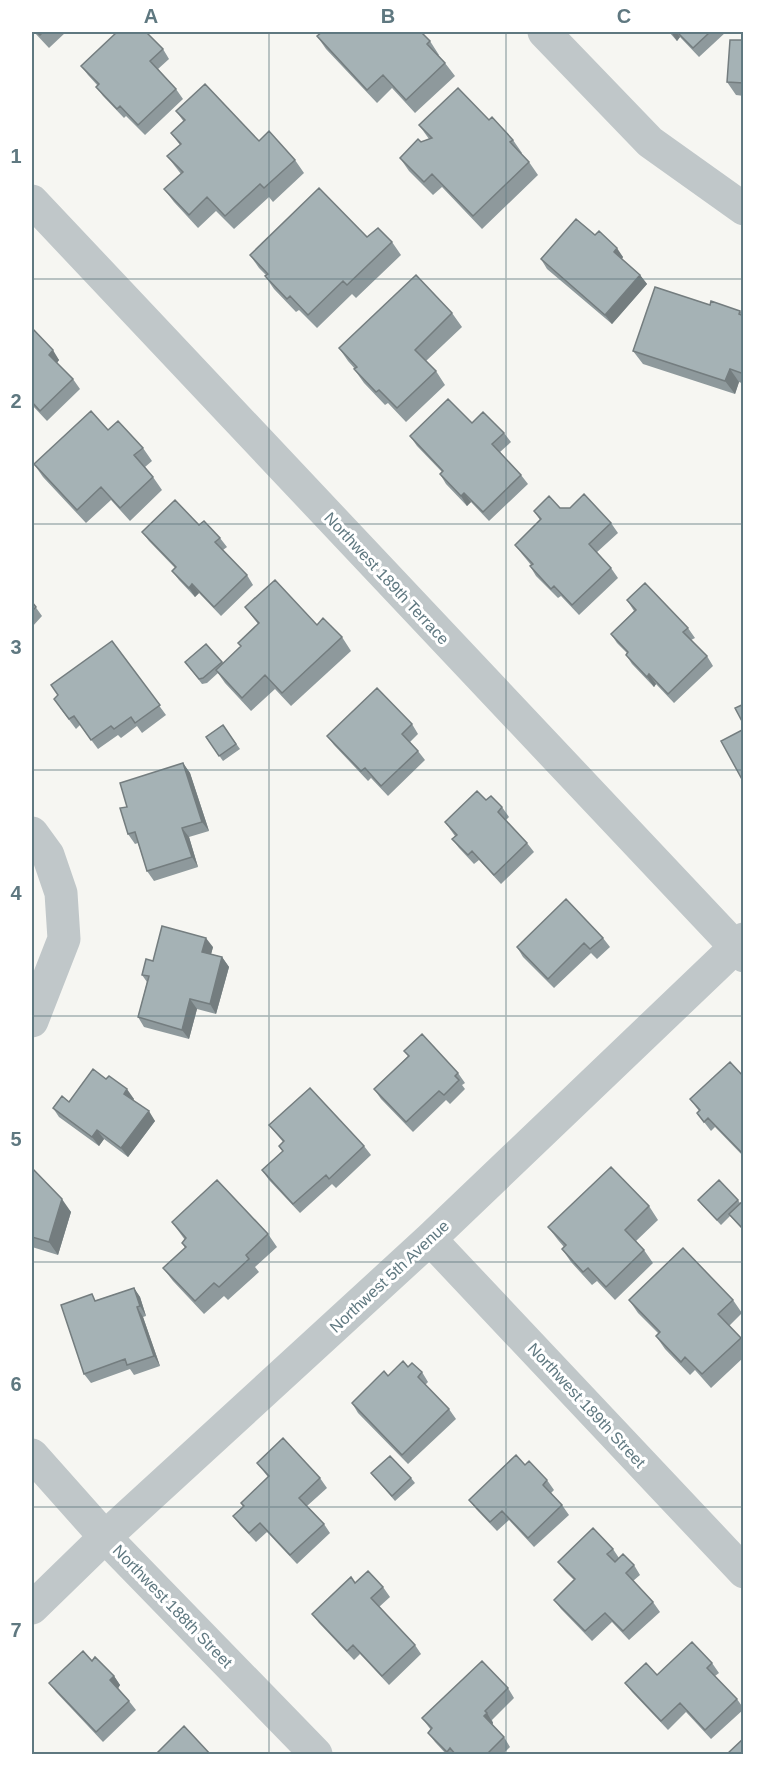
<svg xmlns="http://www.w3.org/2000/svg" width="775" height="1786" viewBox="0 0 775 1786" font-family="Helvetica,sans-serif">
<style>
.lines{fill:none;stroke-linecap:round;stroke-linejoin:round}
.street{stroke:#c0c7c9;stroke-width:33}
.wall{fill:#8e999c}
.shaded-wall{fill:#747d7f}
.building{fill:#a5b2b5;stroke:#747d7f;stroke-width:1.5}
.grid{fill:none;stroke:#5f7880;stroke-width:1.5;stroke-opacity:0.55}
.labels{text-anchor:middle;stroke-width:6;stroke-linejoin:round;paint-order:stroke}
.street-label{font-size:16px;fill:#5f7880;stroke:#fff}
.neatline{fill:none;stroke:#5f7880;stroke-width:2}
.grid-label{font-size:20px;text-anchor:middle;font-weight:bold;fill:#5f7880}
</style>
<rect width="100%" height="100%" fill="#f6f6f2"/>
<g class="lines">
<path class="street" d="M544 32 650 142 744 209
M32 201 744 956
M32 833 48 855 61 893 64 939 32 1021
M430 1239 744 1572
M32 1455 105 1537 316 1754
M32 1608 105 1537 430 1239 744 939"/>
</g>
<path class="wall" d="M34 32H66L49 48Z
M669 32H726L699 57 680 37 677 41Z
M317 36 430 41 439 55H438L445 63 455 76 415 113 392 88 377 103 326 49Z
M744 40V96L736 95 727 82Z
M163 49 169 59 158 69 176 89 183 99 145 135 126 116 124 118 103 96 96 87 98 86 88 75 81 66Z
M176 111 259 141 295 160 304 173 273 202 269 197 234 229 216 211 198 228 174 202 164 189 181 174 167 156 180 145 171 133 184 122Z
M489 120 513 140 522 153 521 154 529 162 538 175 482 229 442 187 433 195 409 171 400 158 421 142 429 139 419 125Z
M595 235 623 257 622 259 640 275 647 284 612 324 547 269 541 259Z
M367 237 392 242 401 255 356 298 352 294 317 328 299 310 296 312 274 289 265 276 266 275 259 268 250 255Z
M710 305 740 311 744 315V384L739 382 735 394 643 364 633 351Z
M452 313 462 327 426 361 436 371 445 385 406 422 388 403 385 405 364 383 354 369H355L348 361 339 348Z
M32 328 59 360 57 363 73 379 80 389 47 421 32 405Z
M472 423 504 433 511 442 500 452 521 475 528 484 489 521 471 502 467 506 446 484 440 474 442 472 417 446 410 436Z
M108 430 143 448 152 461 145 467 153 477 162 490 130 521 111 500 86 523 43 477 34 464Z
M560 508 611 523 618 533 596 553 611 568 618 578 579 615 561 596 558 598 536 576 530 566 531 565 522 554 515 545 540 520 534 511Z
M199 525 220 538 227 547 223 550 247 575 253 585 221 616 199 593 195 597 179 580 172 571 175 568 149 541 142 532Z
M627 600 688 628 695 638 691 640 707 656 713 666 674 703 656 684 654 687 632 664 626 655 627 653 617 643 611 634 634 611Z
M32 602 42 616 32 627Z
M245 607 317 625 342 637 351 651 291 706 275 689 251 711 225 683 218 673 207 683 202 684 185 662 206 644 223 663 241 647 258 624Z
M112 641 166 715 142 733 137 726 121 738 118 735 98 749 80 725 76 729 60 708Z
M412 724 418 734 410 742 418 751 425 760 388 796 371 778 368 781 334 745 327 736Z
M223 725 240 749 223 761 206 737Z
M183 763 190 773 209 831 189 837 198 867 154 881 147 871 138 843 135 844 128 834 127 807Z
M486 800 502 807 509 817 505 821 527 843 534 852 501 884 479 860 474 864 459 848 452 839 455 836 445 822Z
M603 938 610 947 597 959 591 953 554 988 523 957 517 947Z
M213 947 211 954 222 957 229 967 216 1014 197 1009 189 1039 144 1027 138 1017 147 982 142 975 153 961Z
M404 1051 458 1073 465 1083 462 1085 465 1089 450 1104 446 1100 413 1132 381 1099 374 1089 408 1056Z
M744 1077V1157L715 1127 711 1131 697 1113 699 1111 690 1099Z
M106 1079 134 1099 133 1100 155 1121 128 1157 104 1139 99 1146 59 1117 53 1108 69 1102Z
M269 1125 364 1146 371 1155 336 1188 332 1184 300 1213 269 1180 262 1170 283 1151 279 1146 283 1142Z
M32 1168 71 1212 58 1255 32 1247Z
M698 1200H738L740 1203 744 1200V1231L730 1216 721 1225 702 1205Z
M649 1206 658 1220 636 1241 644 1250 653 1263 615 1300 597 1281 592 1285 571 1262 562 1249 564 1247 558 1240 548 1227Z
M172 1222 268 1234 277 1247 255 1267 259 1272 228 1300 224 1296 204 1314 173 1281 163 1268 185 1248 182 1243 185 1240Z
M134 1288 140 1297 146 1316 143 1317 160 1366 134 1375 130 1369 91 1383 84 1374 97 1300Z
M629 1300H733L742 1313 729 1326 744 1342V1357L711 1388 695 1370 690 1375 665 1349 656 1336 659 1334 638 1313Z
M408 1367 422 1372 428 1382 425 1385 449 1409 456 1419 408 1464 358 1413 352 1403 388 1376Z
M257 1463 320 1478 327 1488 307 1506 324 1524 330 1533 297 1564 267 1532 256 1542 240 1525 233 1516 243 1507 241 1503 268 1477Z
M525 1465 547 1480 554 1490 551 1493 562 1505 569 1515 534 1547 509 1520 497 1531 476 1509 469 1500Z
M371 1473 411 1478 415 1483 395 1501Z
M613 1549 619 1558 634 1565 640 1575 633 1581 653 1602 660 1612 629 1640 612 1622 592 1641 561 1609 554 1600 574 1580 565 1571 558 1562Z
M355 1583 383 1587 390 1597 379 1607 415 1645 421 1654 389 1685 360 1654 354 1660 319 1623 312 1614Z
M92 1661 114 1676 120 1685 118 1688 129 1701 136 1710 103 1742 56 1692 49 1683Z
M712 1663 719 1673 715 1676 737 1699 744 1709 711 1739 686 1712 668 1730 632 1692 625 1683Z
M508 1688 514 1698 492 1720 493 1723 492 1725 504 1737 510 1747 502 1755H447L435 1742 428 1733 431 1730 422 1718Z"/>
<path class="shaded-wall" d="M671 32H676L680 37 677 41Z
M617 248 623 257 620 261 614 252Z
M640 275 647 284 612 324 605 315Z
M53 350 59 360 56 364 49 355Z
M730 369 739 382 735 394 725 381Z
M464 493 471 502 467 506 461 496Z
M192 584 199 593 195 597 189 588Z
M649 674 656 684 654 687 647 677Z
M183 763 190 773 209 831 202 822Z
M182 828 189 837 198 867 192 857Z
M206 938 213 947 209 962 202 952Z
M222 957 229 967 216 1014 210 1004Z
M190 999 197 1009 189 1039 182 1030Z
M127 1089 134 1099 131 1103 124 1094Z
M149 1111 155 1121 128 1157 121 1148Z
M97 1130 104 1139 99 1146 92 1137Z
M62 1199 71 1212 58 1255 49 1242Z
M134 1288 140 1297 146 1316 140 1306Z
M137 1307 143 1317 160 1366 154 1356Z
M114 1676 120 1685 117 1690 110 1680Z
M487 1713 493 1723 491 1726 484 1716Z"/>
<path class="building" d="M36 32H43L40 35Z
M117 32H146L163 49 150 61 176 89 138 125 120 106 117 109 96 87 99 84 81 66Z
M322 32H421L430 41 427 44 445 63 406 100 383 75 367 90 317 36Z
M677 32H710L693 48Z
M730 40H744V83L727 82Z
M205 84 259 141 269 131 295 160 264 188 260 184 225 216 207 197 189 215 164 189 183 172 167 156 181 144 171 133 185 120 176 111Z
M458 88 489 120 492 117 513 140 510 142 529 162 473 216 432 174 424 182 400 158 418 139 421 142 432 138 419 125Z
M319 188 367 237 378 228 392 242 347 285 343 281 308 315 290 296 287 299 265 276 268 274 250 255Z
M576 219 595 235 599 231 617 248 614 252 640 275 605 315 541 259Z
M416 275 452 313 415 350 436 371 397 408 379 390 376 392 354 369 357 367 339 348Z
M655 287 710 305 711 301 740 311 739 314 744 316V374L730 369 725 381 633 351Z
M32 328 53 350 49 355 73 379 40 411 32 402Z
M448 399 472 423 483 412 504 433 492 444 521 475 483 512 464 493 461 496 440 474 443 471 410 436Z
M91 411 108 430 118 421 143 448 134 455 153 477 120 508 101 487 77 510 34 464Z
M584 494 611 523 589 544 611 568 572 605 554 586 551 589 530 566 533 564 515 545 541 519 534 511 549 496 560 508H570Z
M175 500 199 525 204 521 220 538 215 542 247 575 214 607 192 584 189 588 172 571 176 567 142 532Z
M275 580 317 625 323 618 342 637 282 693 265 675 242 698 216 670 241 646 238 643 259 623 245 607Z
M645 583 688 628 683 632 707 656 668 694 649 674 647 677 626 655 628 652 611 634 636 610 627 600Z
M32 602 36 607 32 611Z
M112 641 160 705 135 723 131 717 114 729 111 726 91 740 74 716 69 719 54 699 58 695 51 685Z
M206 644 222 662 203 678 199 679 185 662Z
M377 688 412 724 402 734 418 751 381 786 365 768 361 771 327 736Z
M744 704V725L735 708Z
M223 725 236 744 219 756 206 737Z
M744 729V783L721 741Z
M183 763 202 822 182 828 192 857 147 871 135 832 128 834 120 808 127 807 120 783Z
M477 791 486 800 491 796 502 807 498 812 527 843 494 875 472 851 468 855 452 839 457 835 445 822Z
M566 899 603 938 590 949 584 943 548 979 517 947Z
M162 926 206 938 202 952 222 957 210 1004 190 999 182 1030 138 1017 149 976 142 975 146 959 153 961Z
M422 1034 458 1073 455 1076 459 1080 444 1095 439 1091 406 1122 374 1089 409 1056 404 1051Z
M730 1062 744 1077V1155L708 1118 704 1122 697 1113 700 1110 690 1099Z
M93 1069 106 1079 109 1076 127 1089 124 1094 149 1111 121 1148 97 1130 92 1137 53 1108 62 1096 69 1102Z
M310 1088 364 1146 329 1179 326 1175 293 1204 262 1170 283 1151 279 1146 284 1141 269 1125Z
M611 1167 649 1206 625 1230 644 1250 606 1287 588 1268 583 1272 562 1249 566 1245 548 1227Z
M32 1168 62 1199 49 1242 32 1237Z
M217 1180 268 1234 246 1255 249 1259 219 1287 214 1283 195 1301 163 1268 186 1247 182 1243 186 1238 172 1222Z
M719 1180 738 1200 717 1220 698 1200Z
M744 1200V1230L729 1214Z
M683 1248 733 1300 718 1314 741 1338 702 1374 685 1357 681 1362 656 1336 660 1332 629 1300Z
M134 1288 140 1306 137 1307 154 1356 127 1365 125 1359 84 1374 61 1305 92 1294 95 1301Z
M403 1361 408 1367 412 1363 422 1372 418 1377 449 1409 402 1455 352 1403 384 1371 388 1376Z
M283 1438 320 1478 299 1498 324 1524 290 1555 260 1523 249 1533 233 1516 244 1506 241 1503 269 1476 257 1463Z
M516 1455 525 1465 529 1461 547 1480 543 1485 562 1505 528 1538 502 1511 490 1522 469 1500Z
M390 1456 411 1478 392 1496 371 1473Z
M593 1528 613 1549 607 1554 615 1562 623 1554 634 1565 626 1573 653 1602 623 1631 605 1613 585 1631 554 1600 575 1579 558 1562Z
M368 1571 383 1587 371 1598 415 1645 382 1676 353 1645 347 1651 312 1614 351 1577 355 1583Z
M692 1642 712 1663 707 1668 737 1699 705 1730 680 1703 661 1721 625 1683 646 1663 657 1675Z
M83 1651 92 1661 95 1657 114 1676 110 1680 129 1701 96 1732 49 1683Z
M482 1661 508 1688 485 1711 487 1713 484 1716 504 1737 486 1755H456L450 1748 447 1752 428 1733 432 1728 422 1718Z
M184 1726 211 1755H155Z
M744 1738V1755H726Z"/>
<path class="grid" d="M269 32V1754M506 32V1754M32 279H744M32 524H744M32 770H744M32 1016H744M32 1262H744M32 1507H744"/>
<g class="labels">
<g class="street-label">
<text transform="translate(387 578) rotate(47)" y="6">Northwest 189th Terrace</text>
<text transform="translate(389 1276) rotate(-43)" y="6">Northwest 5th Avenue</text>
<text transform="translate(587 1405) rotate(47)" y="6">Northwest 189th Street</text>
<text transform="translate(173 1606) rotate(46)" y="6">Northwest 188th Street</text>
</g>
</g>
<rect width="775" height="1786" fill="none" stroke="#ffffff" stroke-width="66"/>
<rect x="33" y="33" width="709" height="1720" class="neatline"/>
<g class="grid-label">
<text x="151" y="23">A</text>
<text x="388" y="23">B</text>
<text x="624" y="23">C</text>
<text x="16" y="163">1</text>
<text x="16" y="408">2</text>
<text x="16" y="654">3</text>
<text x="16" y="900">4</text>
<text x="16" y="1146">5</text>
<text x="16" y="1391">6</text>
<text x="16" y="1637">7</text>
</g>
</svg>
